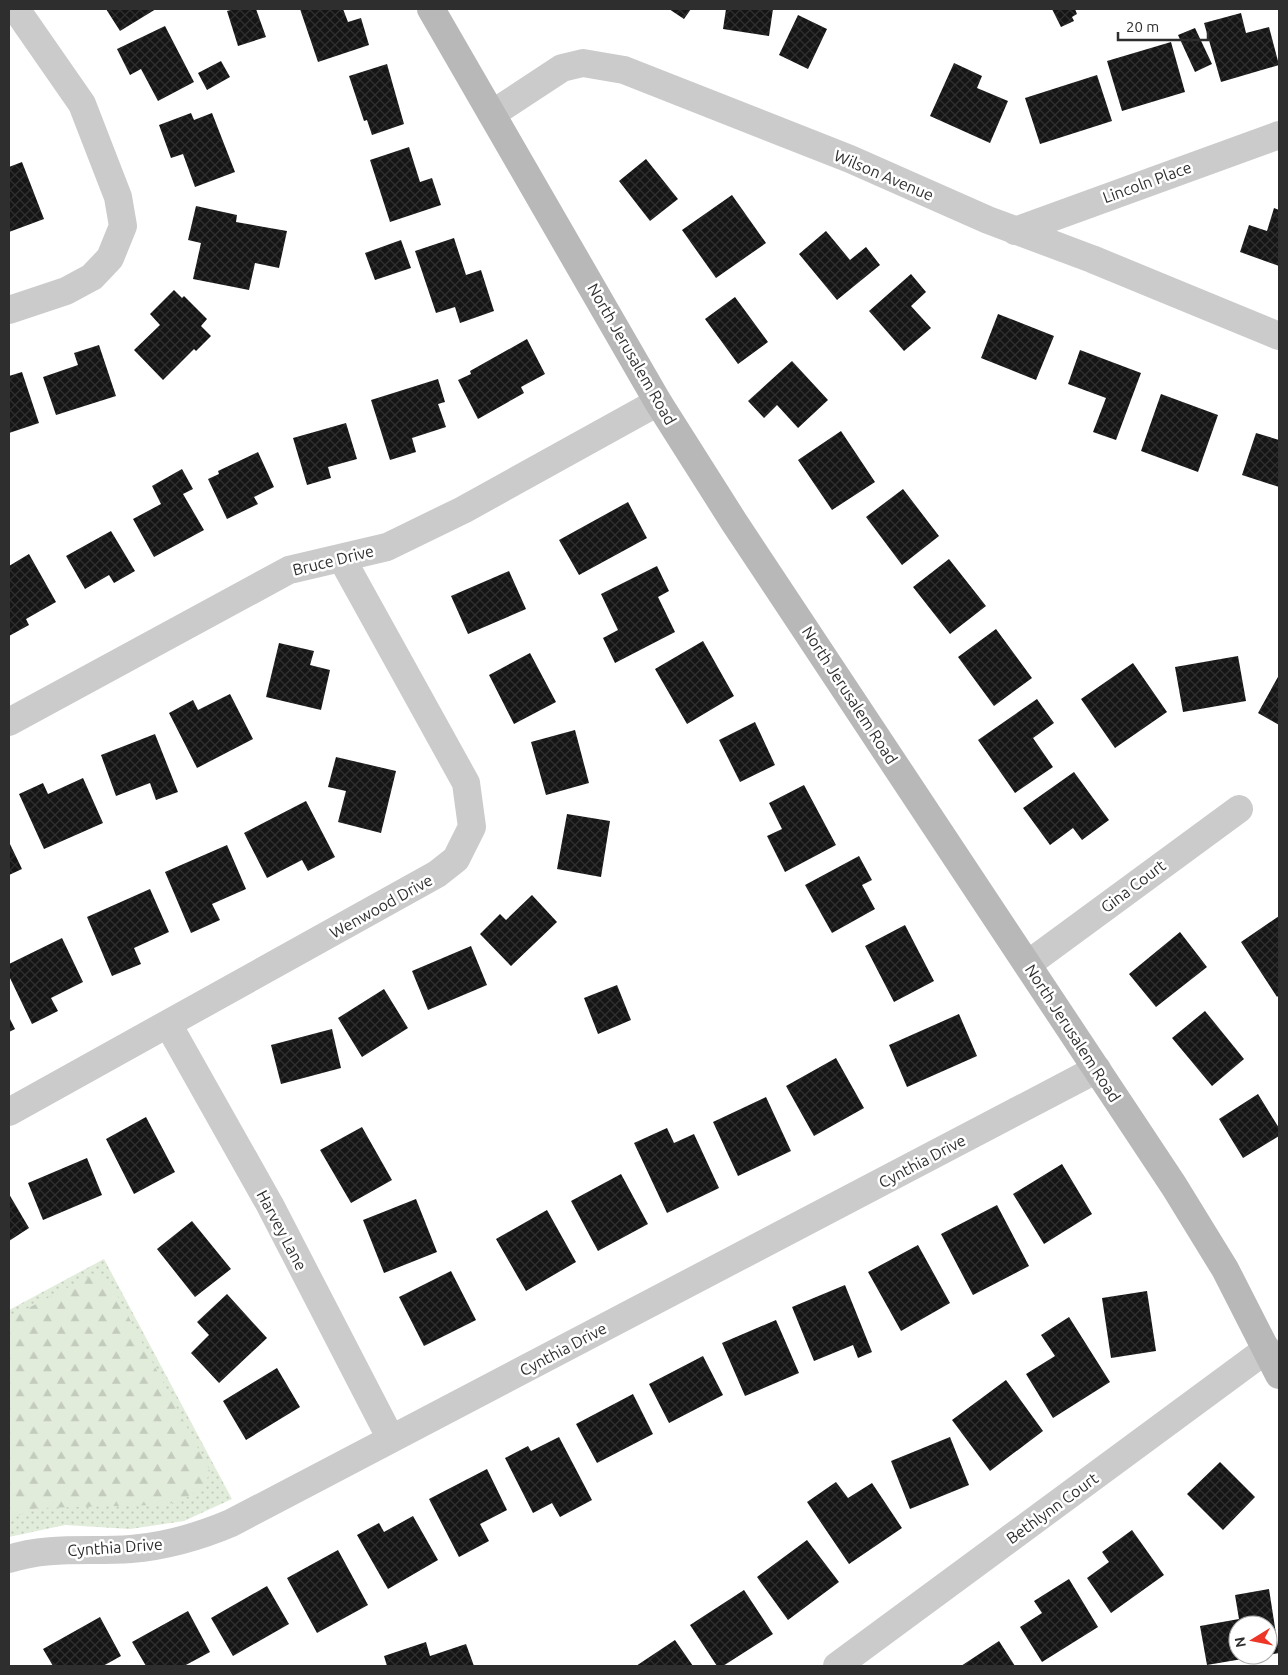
<svg xmlns="http://www.w3.org/2000/svg" width="1288" height="1675" viewBox="0 0 1288 1675" font-family="Ubuntu,sans-serif">
<style>
.grass{fill:url(#grass-dots)}
.forest{fill:url(#forest-firs)}
.building{fill:url(#building-cross-hatch)}
.lines{fill:none;stroke-linecap:round;stroke-linejoin:round}
.minor{stroke:#cbcbcb;stroke-width:28}
.secondary{stroke:#b8b8b8;stroke-width:28}
.labels{text-anchor:middle;stroke-width:5;stroke-linejoin:round;paint-order:stroke}
.street-label{font-size:16px;fill:#2e2e2e;stroke:#fff}
</style>
<defs>
<pattern id="grass-dots" width="8" height="8" patternUnits="userSpaceOnUse" patternTransform="scale(1.25)"><rect width="8" height="8" fill="#e2ecdb"/><path d="M2 2h.1M6 6h.1" fill="none" stroke="#c2cbbc" stroke-width="1.8" stroke-linecap="round"/></pattern>
<pattern id="forest-firs" width="22" height="20" patternUnits="userSpaceOnUse" patternTransform="scale(1.25)"><rect width="22" height="20" fill="#e2ecdb"/><path d="M5 1l3.5 6h-7zM16 11l3.5 6h-7z" fill="#c2cbbc"/></pattern>
<pattern id="building-cross-hatch" width="8" height="8" patternUnits="userSpaceOnUse" patternTransform="scale(1.25)"><rect width="8" height="8" fill="#151515"/><path d="M0 0l8 8M0 8l8-8" fill="none" stroke="#2f2f2f"/></pattern>
</defs>
<rect width="100%" height="100%" fill="#fff"/>
<path class="grass" d="M104 1259 232 1499 184 1521 130 1529 65 1525 9 1537V1310Z"/>
<path class="forest" d="M90 1276H99L109 1280 210 1471 204 1487 179 1502 156 1505 37 1508 9 1519V1318Z"/>
<path class="building" d="M106 9H156L120 31Z
M234 9H256L266 37 238 46 227 11Z
M300 9H343L348 22 361 18 369 45 318 62Z
M669 9H691L684 19Z
M726 9H773L769 36 723 29Z
M1052 9H1075L1077 14 1072 17 1074 21 1061 27Z
M1241 13 1246 33 1269 27 1279 65 1221 82 1204 23Z
M798 15 827 29 808 69 779 55Z
M165 26 194 82 158 101 141 69 130 75 117 49Z
M1195 28 1212 64 1195 72 1178 35Z
M1171 42 1185 92 1122 111 1107 61Z
M221 61 230 77 207 90 198 73Z
M954 63 982 76 977 88 1008 101 990 143 930 116Z
M387 64 404 124 372 135 367 120 364 121 349 76Z
M1097 75 1112 121 1040 144 1025 98Z
M191 113 194 120 212 113 235 172 195 187 183 154 171 158 159 125Z
M409 147 420 182 432 178 441 205 390 222 370 160Z
M646 159 678 199 650 221 619 181Z
M22 162 44 219 9 232V167Z
M732 195 766 243 716 278 682 230Z
M196 206 237 215 236 222 287 231 279 268 255 263 249 290 193 279 201 243 188 240Z
M1274 208 1279 210V266L1240 252 1249 225 1267 231Z
M826 231 850 260 866 247 880 265 837 300 799 254Z
M454 238 466 275 481 270 494 311 460 323 455 307 436 313 415 251Z
M401 240 411 268 375 280 365 253Z
M911 274 926 292 911 306 931 328 904 351 869 311Z
M174 290 182 298 184 296 207 319 201 326 211 336 196 351 194 349 163 380 134 350 160 325 150 314Z
M735 297 768 342 738 364 705 319Z
M998 314 1054 336 1036 380 981 358Z
M527 339 545 374 521 387 524 393 478 419 458 380 471 374 470 371Z
M99 345 116 396 56 415 43 377 78 365 74 353Z
M1080 350 1141 373 1116 440 1093 432 1106 398 1068 384Z
M792 361 828 400 798 428 777 405 764 418 748 401Z
M22 372 39 423 9 433V376Z
M438 379 445 402 438 404 446 427 412 438 416 452 390 460 371 400Z
M1161 394 1218 415 1198 472 1141 451Z
M346 423 357 459 328 467 331 478 307 485 293 438Z
M841 431 875 482 832 510 798 460Z
M1256 433 1279 440V487L1242 475Z
M258 452 274 487 254 497 258 504 227 519 208 479 219 474 218 471Z
M182 469 193 489 183 494 204 530 154 557 133 519 161 504 152 486Z
M903 489 939 536 902 565 866 517Z
M628 502 647 538 579 575 559 540Z
M111 531 135 571 114 583 109 575 85 589 66 556Z
M29 554 56 602 26 619 29 625 9 636V566Z
M949 559 986 606 950 634 913 587Z
M657 566 669 591 658 597 675 632 615 663 603 638 618 630 601 594Z
M509 571 526 609 468 634 451 596Z
M996 629 1032 678 994 706 958 657Z
M703 641 734 696 687 724 655 669Z
M279 643 314 651 310 665 330 670 321 710 266 697Z
M530 653 556 702 514 724 489 675Z
M1238 656 1246 701 1183 712 1175 667Z
M1133 663 1167 712 1115 748 1081 699Z
M1279 675V725L1258 713Z
M230 694 253 739 197 768 169 713 193 700 198 710Z
M1037 699 1054 723 1033 738 1053 767 1015 793 978 740Z
M755 722 775 765 740 782 719 740Z
M575 730 589 783 546 795 531 742Z
M155 734 178 792 156 800 150 783 116 796 101 755Z
M336 757 396 771 381 833 338 822 346 791 328 787Z
M1074 772 1109 820 1082 840 1073 828 1050 845 1023 808Z
M83 778 103 823 44 849 19 794 43 783 48 794Z
M804 785 836 845 785 872 767 836 782 829 769 803Z
M306 801 335 857 308 871 302 860 267 878 244 833Z
M567 814 610 821 601 877 557 869Z
M9 842 22 869 9 875Z
M227 845 246 889 212 904 220 920 191 933 165 872Z
M859 856 872 880 862 885 875 909 832 933 805 885Z
M150 889 169 932 134 948 141 964 112 976 87 917Z
M532 895 557 922 511 966 480 934 500 914 506 920Z
M1279 916V995L1277 997 1241 942Z
M905 925 934 981 894 1002 865 946Z
M1180 932 1207 967 1156 1007 1129 974Z
M62 938 83 982 51 998 58 1011 32 1024 9 976V964Z
M471 946 487 985 428 1010 412 971Z
M617 985 631 1020 598 1034 584 998Z
M384 989 408 1028 362 1057 338 1018Z
M1205 1011 1244 1059 1212 1086 1172 1038Z
M959 1014 977 1056 907 1087 889 1045Z
M9 1017 15 1029 9 1032Z
M332 1029 341 1068 281 1084 271 1045Z
M836 1058 864 1108 814 1136 786 1086Z
M1258 1094 1279 1128V1136L1243 1158 1219 1119Z
M766 1097 791 1151 738 1176 713 1122Z
M146 1117 175 1172 134 1194 106 1139Z
M362 1127 392 1180 351 1203 320 1150Z
M667 1128 674 1143 694 1134 719 1188 667 1213 634 1143Z
M87 1158 102 1195 43 1220 28 1183Z
M1062 1164 1092 1214 1044 1244 1013 1194Z
M621 1174 648 1224 598 1251 571 1201Z
M9 1194 29 1228 9 1241Z
M416 1199 437 1252 384 1273 363 1220Z
M997 1205 1029 1266 973 1295 941 1234Z
M547 1210 576 1262 526 1291 496 1239Z
M192 1221 231 1269 195 1297 157 1249Z
M918 1245 950 1303 901 1331 868 1272Z
M451 1271 476 1320 424 1346 399 1297Z
M845 1285 872 1352 858 1358 853 1345 814 1361 792 1307Z
M1147 1291 1156 1351 1111 1358 1102 1298Z
M227 1294 267 1338 219 1383 191 1353 209 1335 197 1322Z
M1069 1317 1110 1382 1053 1418 1026 1374 1055 1356 1041 1335Z
M776 1320 799 1373 745 1396 722 1343Z
M703 1356 723 1395 669 1423 649 1384Z
M277 1368 300 1407 246 1440 223 1401Z
M1006 1380 1043 1431 990 1471 952 1420Z
M633 1394 653 1434 597 1463 576 1424Z
M559 1437 592 1500 560 1517 552 1503 533 1513 505 1458 528 1446 531 1451Z
M950 1437 969 1485 910 1509 891 1461Z
M1220 1462 1255 1497 1223 1530 1187 1494Z
M487 1469 507 1510 480 1524 489 1541 459 1557 429 1499Z
M836 1482 848 1498 872 1483 902 1528 849 1564 807 1502Z
M413 1516 438 1560 388 1589 357 1535 379 1523 384 1532Z
M1132 1530 1164 1575 1111 1613 1087 1578 1109 1562 1102 1552Z
M807 1540 839 1582 788 1620 757 1577Z
M338 1550 368 1605 317 1633 287 1578Z
M1069 1579 1098 1627 1042 1662 1020 1627 1042 1613 1034 1601Z
M267 1586 289 1624 233 1656 211 1618Z
M1269 1589 1279 1653 1268 1655V1625H1238V1655L1260 1656 1207 1665 1200 1626 1239 1619 1235 1595Z
M744 1590 773 1634 723 1666H717L690 1625Z
M188 1611 210 1652 184 1666H146L132 1642Z
M100 1617 121 1656 103 1666H53L43 1649Z
M675 1640 693 1666H636Z
M999 1641 1015 1666H961Z
M426 1642 430 1656 466 1644 474 1666H387L384 1656Z"/>
<g class="lines">
<path class="minor" d="M492 114 562 68 583 63 624 70 850 159 988 220 1092 259 1279 336
M1015 231 1279 135
M9 310 66 291 92 277 110 258 123 226 118 197 82 104 16 9
M9 722 289 570 387 547 463 510 658 402
M1028 964 1239 809
M168 1024 270 1205 391 1439
M9 1112 437 874 456 859 472 827 466 783 342 559
M9 1559C48 1546 90 1552 131 1549 166 1546 198 1537 231 1523L1097 1069
M837 1666 1267 1349 1279 1360"/>
<path class="secondary" d="M431 9 658 402 734 522 1174 1186 1225 1269 1279 1375"/>
</g>
<g class="labels">
<g class="street-label">
<text transform="translate(884 175) rotate(23)" y="6">Wilson Avenue</text>
<text transform="translate(1147 182) rotate(-20)" y="6">Lincoln Place</text>
<text transform="translate(632 354) rotate(60)" y="6">North Jerusalem Road</text>
<text transform="translate(333 560) rotate(-14)" y="6">Bruce Drive</text>
<text transform="translate(850 695) rotate(57)" y="6">North Jerusalem Road</text>
<text transform="translate(1133 886) rotate(-37)" y="6">Gina Court</text>
<text transform="translate(381 906) rotate(-29)" y="6">Wenwood Drive</text>
<text transform="translate(1073 1033) rotate(57)" y="6">North Jerusalem Road</text>
<text transform="translate(922 1161) rotate(-28)" y="6">Cynthia Drive</text>
<text transform="translate(282 1230) rotate(62)" y="6">Harvey Lane</text>
<text transform="translate(563 1349) rotate(-28)" y="6">Cynthia Drive</text>
<text transform="translate(1052 1508) rotate(-36)" y="6">Bethlynn Court</text>
<text transform="translate(115 1547) rotate(-4)" y="6">Cynthia Drive</text>
</g>
</g>
<rect width="1288" height="1675" fill="none" stroke="#2e2e2e" stroke-width="20"/>
<g transform="translate(1253 1640) rotate(260)"><circle r="24" fill="#ffffff" stroke="#ababab"/>
<path d="M0-4L9 19L0 12L-9 19Z" fill="#ed3628"/>
<text y="-8" font-size="14" font-weight="bold" text-anchor="middle" fill="#2e2e2e">N</text>
</g>
<path d="M1118 32v8h90v-8" fill="none" stroke="#2e2e2e" stroke-width="2.5"/>
<text x="1126" y="32" font-size="15" fill="#2e2e2e" stroke="#ffffff" stroke-width="4" paint-order="stroke">20 m</text>
</svg>
